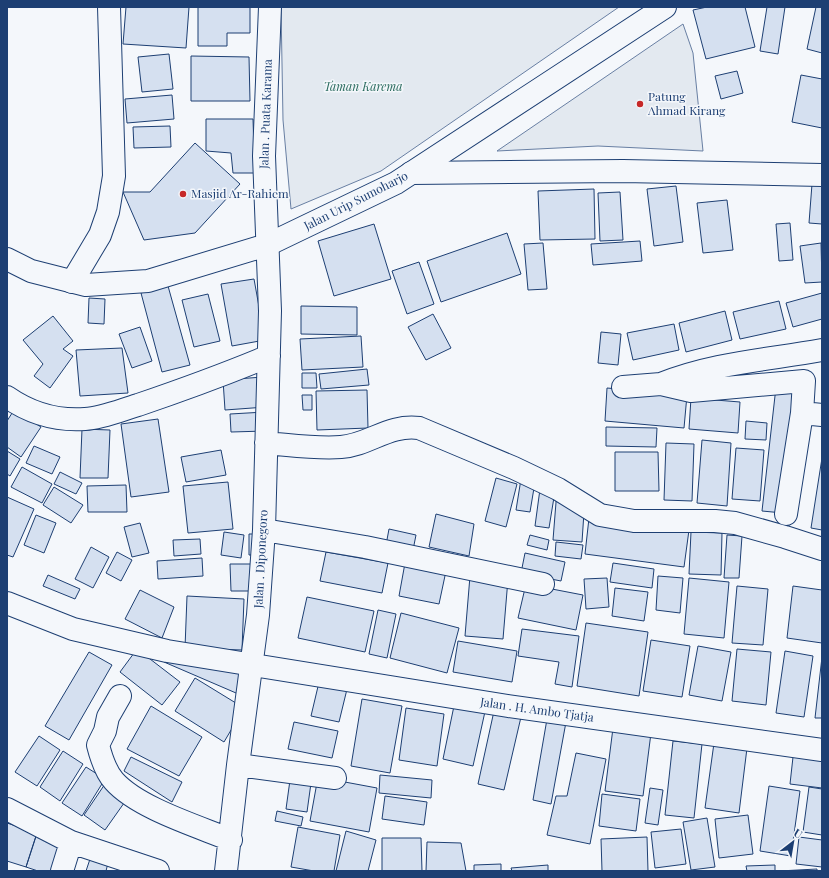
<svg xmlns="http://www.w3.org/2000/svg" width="829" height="878" viewBox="0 0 829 878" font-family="'Playfair Display',serif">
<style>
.green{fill:#e3e9f0;stroke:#687fa3}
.building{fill:#d5e0f0;stroke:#1d3f73}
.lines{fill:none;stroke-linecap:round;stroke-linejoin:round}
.minor-casing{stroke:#1d3f73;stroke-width:24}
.major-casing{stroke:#1d3f73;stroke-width:24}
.minor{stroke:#f4f7fb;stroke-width:22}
.major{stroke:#f4f7fb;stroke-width:22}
.poi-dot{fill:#c62828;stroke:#f4f7fb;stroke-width:1.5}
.labels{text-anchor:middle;stroke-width:3;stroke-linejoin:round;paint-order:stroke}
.park-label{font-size:12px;font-style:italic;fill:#2c6c60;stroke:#f4f7fb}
.poi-label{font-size:12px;fill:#1d3f73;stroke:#f4f7fb;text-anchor:start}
.street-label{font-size:12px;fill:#1d3f73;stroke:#f4f7fb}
</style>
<rect width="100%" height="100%" fill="#f4f7fb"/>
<path class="green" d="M281 7H619L381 171 291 209 283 120Z
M683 24 693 53 703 151 598 146 497 151Z"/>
<path class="building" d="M126 7H189L186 48 123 44Z
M198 7H250V33H227V46H198Z
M707 7H745L755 47 706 59 693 10Z
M767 7H785L778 54 760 51Z
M816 7H822V53L807 49Z
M169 54 173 89 142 92 138 57Z
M191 56 249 57 250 101H191Z
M737 71 743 93 721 99 715 76Z
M801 75 822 79V128L792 122Z
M172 95 174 119 127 123 125 99Z
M206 119H253L254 150 258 173H233L231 153 206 151Z
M170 126 171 147 134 148 133 127Z
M195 143 240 184 195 233 144 240 123 192H150Z
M812 184 822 185V224L809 223Z
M676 186 683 242 654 246 647 189Z
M594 189 595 239 540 240 538 191Z
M620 192 623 240 600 241 598 193Z
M727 200 733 250 703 253 697 203Z
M790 223 793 260 779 261 776 224Z
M374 224 391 279 334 296 318 241Z
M507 233 521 274 441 302 427 261Z
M640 241 642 261 593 265 591 244Z
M543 243 547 289 528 290 524 244Z
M821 243 822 282 805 283 800 246Z
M419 262 434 304 407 314 392 271Z
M254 279 265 340 232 346 221 284Z
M168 286 190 365 162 372 141 293Z
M822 293V319L793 327 786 303Z
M208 294 220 341 194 347 182 300Z
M89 298 105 299 104 324 88 323Z
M779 301 786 329 740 339 733 312Z
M301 306 357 307V335L301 334Z
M725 311 732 340 686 352 679 323Z
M433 314 451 348 426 360 408 327Z
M53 316 73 341 63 349 73 356 50 388 34 376 43 364 23 340Z
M674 324 679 350 633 360 627 333Z
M140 327 152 361 132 368 119 334Z
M601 332 621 334 618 365 598 363Z
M361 336 363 367 302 370 300 339Z
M122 348 128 393 80 396 76 350Z
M367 369 369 385 321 389 319 374Z
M302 373H316L317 388H302Z
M263 377 266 407 225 410 223 380Z
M776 387 796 389 783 513 762 511Z
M607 388 687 395 684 428 605 421Z
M367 390 368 428 317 430 316 391Z
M302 395H312V410H303Z
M691 398 740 402 738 433 689 429Z
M14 410 41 427 21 457 7 447V421Z
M265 412 266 431 231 432 230 414Z
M158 419 169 492 131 497 121 424Z
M746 421 767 423 766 440 745 439Z
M606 427 657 428 656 447 606 446Z
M82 429 110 430 108 478H80Z
M702 440 731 443 727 506 697 503Z
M666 443 694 444 692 501 664 500Z
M34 446 60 457 52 474 26 463Z
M736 448 764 450 760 501 732 499Z
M221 450 226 475 186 482 181 457Z
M7 451 20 459 10 476 7 474Z
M615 452H658L659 491H615Z
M822 458V530L811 528Z
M22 467 52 484 42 503 11 487Z
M60 472 82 483 76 494 54 484Z
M496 478 517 484 506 527 485 521Z
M521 479 535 482 530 512 516 510Z
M228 482 233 529 188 533 183 486Z
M126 485 127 512H88L87 486Z
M54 487 83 505 71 523 43 505Z
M540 489 555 491 549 528 535 526Z
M557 490 584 512 582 542 553 540Z
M7 497 34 509 13 557 7 555Z
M436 514 474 524 469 556 429 547Z
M36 515 56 523 44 553 24 545Z
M589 518 689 530 684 567 585 554Z
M140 523 149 553 132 557 124 527Z
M389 529 416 535 413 550 386 545Z
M224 532 244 535 241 558 221 555Z
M691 532 722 533 721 575 689 574Z
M249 534H259V555H249Z
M530 535 549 540 547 550 527 545Z
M727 535 742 536 739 578H724Z
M200 539 201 554 174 556 173 540Z
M556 542 583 545 581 559 555 556Z
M91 547 109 557 93 588 75 579Z
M117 552 132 560 121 581 106 573Z
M326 552 388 563 382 593 320 581Z
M525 553 565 562 561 581 521 573Z
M202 558 203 576 158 579 157 561Z
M405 563 446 571 439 604 399 596Z
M613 563 654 569 652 588 610 582Z
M230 564H255L256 591H231Z
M48 575 80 589 75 599 43 586Z
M470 576 508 579 503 639 465 636Z
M658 576 683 578 680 613 656 610Z
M607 578 609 607 586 609 584 579Z
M689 578 729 582 724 638 684 634Z
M526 584 583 595 576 630 518 618Z
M737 586 768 589 763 645 732 643Z
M793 586 822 590V643L787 638Z
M615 588 648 592 644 621 612 616Z
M140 590 174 607 162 638 125 619Z
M187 596 244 599 242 650 185 648Z
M307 597 374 611 365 652 298 638Z
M378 610 396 614 387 658 369 654Z
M401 613 459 628 447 673 390 658Z
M586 623 648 632 639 696 577 686Z
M522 629 579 636 572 687 555 684 559 662 518 656Z
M651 640 690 646 682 697 643 691Z
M458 641 517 651 512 682 453 672Z
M698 646 731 652 722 701 689 695Z
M137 649 180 682 162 705 120 672Z
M737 649 771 652 766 705 732 701Z
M785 651 813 656 804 717 776 713Z
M89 652 112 665 69 740 45 726Z
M168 654 247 669 243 696 164 662Z
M822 657V718H815Z
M195 678 244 708 224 742 175 711Z
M320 678 348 685 339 722 311 716Z
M362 699 402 706 390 773 351 766Z
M455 701 486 707 473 766 443 759Z
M151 706 202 737 179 776 127 749Z
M406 708 444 714 437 766 399 760Z
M494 711 521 717 504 790 478 784Z
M547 719 566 722 551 804 533 800Z
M294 722 338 731 332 758 288 749Z
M613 728 651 733 643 796 605 791Z
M39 736 60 750 37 786 15 772Z
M673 741 702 744 694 818 665 815Z
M714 743 747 748 739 813 705 808Z
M794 748 822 751V788L790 784Z
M63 751 83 764 60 801 40 787Z
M576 753 606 759 590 844 547 835 556 796H567Z
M131 757 182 782 172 802 124 771Z
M86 767 105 779 82 816 62 803Z
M380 775 432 780 431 798 379 793Z
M318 777 377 788 369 832 310 821Z
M290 780 311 783 307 812 286 809Z
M107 781 129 796 105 830 84 815Z
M769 786 800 791 791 856 760 851Z
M809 787 822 789V835L803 832Z
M650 788 663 790 658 825 645 823Z
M602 794 640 799 636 831 599 826Z
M385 796 427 802 424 825 382 819Z
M277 811 303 817 301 826 275 821Z
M748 815 753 854 719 858 715 819Z
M707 818 715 867 691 870 683 822Z
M7 823 37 833 26 867 7 861Z
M298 827 340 835 334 871H314L291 867Z
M681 829 686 864 655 868 651 832Z
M346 831 376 840 368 871H336Z
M37 833 65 842 55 871H38L26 867Z
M647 837 648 871H602L601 839Z
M799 837 822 840V867L796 864Z
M382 838H421L422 871H382Z
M427 842 461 843 466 871H426Z
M91 856 108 863 106 871H86Z
M501 864V871H474V865Z
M548 865V871H512L511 868Z
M775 865V871H747L746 866Z
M817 869V871H779Z"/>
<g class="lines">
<defs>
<path id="minor" d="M411 173 623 171 822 175
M72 282 100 235 108 212 114 176 109 7
M661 384C713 363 767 360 822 350
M623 387 661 384 691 391 804 381 802 413 786 514
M7 397C30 413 57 421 85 419 103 418 121 410 138 405 182 390 226 374 269 356
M802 413 822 415
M266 443C291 445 317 449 341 447 369 445 389 424 419 428L514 468 558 489 600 515 634 521H715L735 523 785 537 822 549
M264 530 365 547 543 584
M7 603 73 629 167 651 508 706 822 750
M120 696 108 717 105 731 98 745C101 757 105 771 114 781 138 808 197 826 231 840
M238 765 335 778
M7 809 71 842 158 871
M62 871 71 842
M226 871 238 765 258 615 264 530 270 311 264 156 270 7"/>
<path id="major" d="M7 259 31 271 86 285 148 281 267 245 396 183 665 7"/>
</defs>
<use href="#minor" class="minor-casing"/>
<use href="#major" class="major-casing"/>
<use href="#minor" class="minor"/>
<use href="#major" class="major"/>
</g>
<g class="poi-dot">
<circle cx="640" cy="104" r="4"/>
<circle cx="183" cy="194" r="4"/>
</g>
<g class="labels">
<g class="park-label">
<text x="363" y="91">Taman Karema</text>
</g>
<g class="poi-label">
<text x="648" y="101">Patung<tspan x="648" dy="14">Ahmad Kirang</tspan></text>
<text x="191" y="198">Masjid Ar-Rahiem</text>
</g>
<g class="street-label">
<text transform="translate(266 114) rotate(-88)" y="4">Jalan . Puata Karama</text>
<text transform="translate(356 201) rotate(-27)" y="4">Jalan Urip Sumoharjo</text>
<text transform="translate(261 559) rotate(-87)" y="4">Jalan . Diponegoro</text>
<text transform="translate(537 710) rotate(8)" y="4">Jalan . H. Ambo Tjatja</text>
</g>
</g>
<rect width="829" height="878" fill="none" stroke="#1d3f73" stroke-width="16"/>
<g transform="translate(793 842) rotate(31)" stroke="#f4f7fb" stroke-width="3" paint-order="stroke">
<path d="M0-3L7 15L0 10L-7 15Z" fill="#1d3f73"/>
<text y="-6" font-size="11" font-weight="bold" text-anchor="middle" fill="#1d3f73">U</text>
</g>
</svg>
